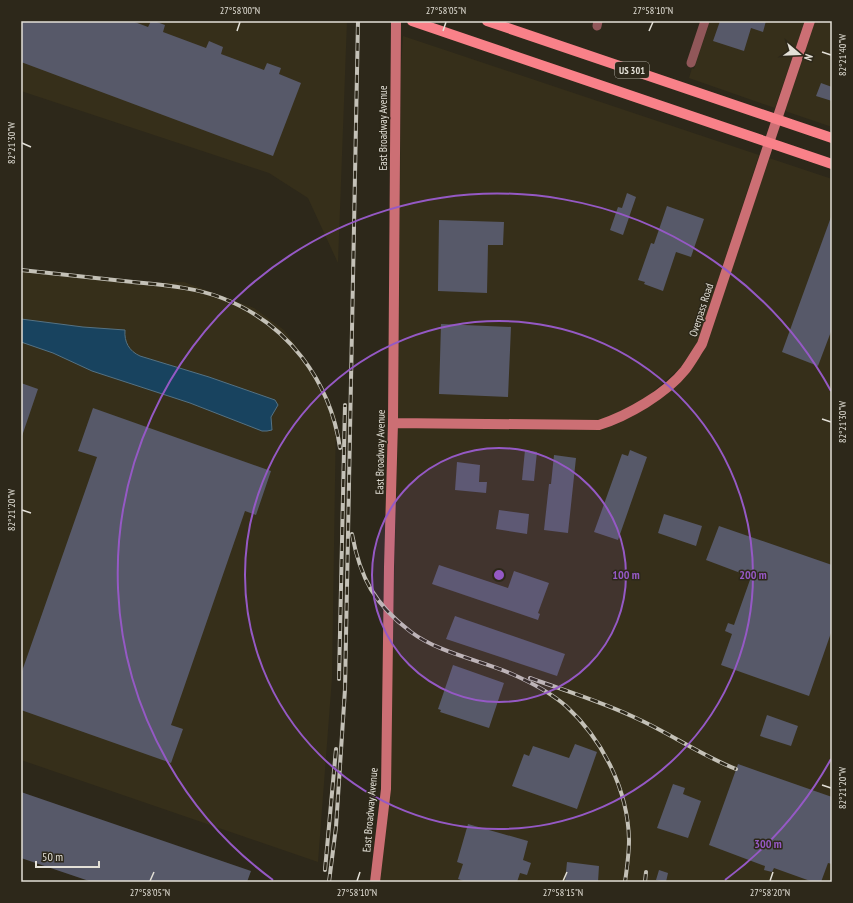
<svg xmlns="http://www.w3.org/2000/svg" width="853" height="903" viewBox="0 0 853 903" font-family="'PT Sans Narrow',sans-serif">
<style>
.built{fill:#362f1a}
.water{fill:#18435f;stroke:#557283}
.building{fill:#575969}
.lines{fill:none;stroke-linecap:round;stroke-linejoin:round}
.street{stroke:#915759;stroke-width:9}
.secondary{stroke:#cc6f74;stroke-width:10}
.primary{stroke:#f98189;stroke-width:10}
.rail-casing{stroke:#c4c1b7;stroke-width:4}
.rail{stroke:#2d281a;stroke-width:2.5;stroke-dasharray:8;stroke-linecap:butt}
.ticks{fill:none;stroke:#e3e0d7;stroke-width:1.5}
.ring{fill:none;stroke:#9559c5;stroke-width:2}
.labels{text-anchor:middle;stroke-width:3;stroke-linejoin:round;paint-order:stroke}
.shield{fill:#2d281a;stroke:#aca99e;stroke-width:1}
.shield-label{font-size:10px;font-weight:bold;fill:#e3e0d7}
.street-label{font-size:11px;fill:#e3e0d7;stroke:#2d281a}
.centre{fill:#9559c5;stroke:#2d281a;stroke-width:2}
.ring-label{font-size:12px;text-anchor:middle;font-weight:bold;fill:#9559c5;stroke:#2d281a;stroke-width:3;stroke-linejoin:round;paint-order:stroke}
.neatline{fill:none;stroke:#e3e0d7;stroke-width:1.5}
.ticks-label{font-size:10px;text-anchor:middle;fill:#e3e0d7}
</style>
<rect width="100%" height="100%" fill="#2d281a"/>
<path class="built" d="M21 21H347L338 263 308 198 269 173 21 91Z
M710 21H805L775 108 689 78 692 68 694 69Z
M815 21H832V127L785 111Z
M403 36 759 155 698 342 680 368 648 396 610 417 598 421 398 418 401 69Z
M769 158 832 179V882H380L392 678 398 427 599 430 615 425 636 414 688 374 706 347Z
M21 270 156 283 184 282 254 308 284 330 307 361 327 397 336 416 332 678 318 862 21 760V342L53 353 92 371 190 403 262 431 272 427 271 417 278 405 275 400 209 377 140 356 133 353 126 343 124 330 83 327 21 319Z"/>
<path class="water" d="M21 319 83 327 125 330C124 342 129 351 140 356L209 377 275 400 278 405 271 417 272 430 267 431H262L190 403 92 371 53 353 21 342Z"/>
<path class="building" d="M21 21H132L148 27 151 21H154L165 25 163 32 206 48 209 41 223 47 221 54 264 70 267 63 281 68 279 74 301 83 273 156 21 62Z
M720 21H766L763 32 751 28 744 51 713 41Z
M821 83 832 87V101L816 96Z
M627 193 636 197 623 235 610 230 618 207 622 208Z
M667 206 704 219 691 257 676 252 663 291 644 284 645 282 638 280 651 243 654 244Z
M831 217 832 329 818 366 782 352Z
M439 220 504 222 503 245H488L487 293 438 291Z
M441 324 511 327 508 397 439 394Z
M21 383 38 389 22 436 21 435Z
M93 408 271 471 256 515 245 511 171 725 183 729 171 763 21 710V674L97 457 78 451Z
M525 450 537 452 534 481 522 480Z
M630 450 647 457 618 540 594 532 622 454 628 456Z
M554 455 576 458 568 533 544 530 549 484H551Z
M457 462 480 465 479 482H487L486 493 455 490Z
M499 510 529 514 527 534 496 529Z
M664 514 702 526 696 546 658 533Z
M719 526 832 565V630L809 696 721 665 732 634 725 631 728 623 734 625 751 577 706 560Z
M439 565 508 588 514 571 549 583 538 613 540 614 538 620 432 584Z
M455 616 565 654 557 676 446 639Z
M453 665 504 683 489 728 440 712 441 710 438 709Z
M767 715 798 726 791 746 760 736Z
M575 744 597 752 577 809 512 786 524 754 529 756 533 746 569 758Z
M738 764 832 797V864L828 863 821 882H813L774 868 772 872 764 870 765 866 709 845Z
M673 784 685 788 683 794 701 801 688 838 657 828Z
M21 792 251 871 247 882H92L21 858Z
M468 824 528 841 523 860 531 863 527 875 520 873 517 882H466L458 879 463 864 457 862Z
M567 862 599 866 598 882H565Z
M659 870 668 873 666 882 656 880Z"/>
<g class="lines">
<path class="street" d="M597 26 598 21
M691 63 705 21"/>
<path class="secondary" d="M393 423 599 425C627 416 666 394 685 370 691 362 696 353 702 344L769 143 810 21
M375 882 386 789 389 567 393 423 396 21"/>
<path class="primary" d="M412 21 832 164
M487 21 832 138"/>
<defs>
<path id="rail" d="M21 270C58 274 96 278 133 282 162 285 194 287 222 298 287 323 330 380 340 448
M352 534C360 578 375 605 411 632 439 653 480 660 512 674 530 682 551 693 566 706 603 740 628 790 629 840 629 854 627 868 625 882
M530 678C566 691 603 702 638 719 671 734 702 756 736 769
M339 679 345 405
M325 870 336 749
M329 882 336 827 345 689 358 21
M645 882 646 872"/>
</defs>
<use href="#rail" class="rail-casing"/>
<use href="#rail" class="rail"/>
</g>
<path class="ticks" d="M237 31 240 22M443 31 446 22M649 31 653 22M822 52 831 55M22 143 31 147M822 419 831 422M22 510 31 513M822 785 831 788M150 881 154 872M357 881 360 872M563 881 567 872M770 881 773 872"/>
<circle cx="499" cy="575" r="127" fill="#9559c5" fill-opacity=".12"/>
<g class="ring">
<circle cx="499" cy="575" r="127"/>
<circle cx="499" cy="575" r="254"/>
<path d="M831 759A380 380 0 0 1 725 880M273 880A380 380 0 1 1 831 391"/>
</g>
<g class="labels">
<rect class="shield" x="615" y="62" width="34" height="16" rx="3"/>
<g class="shield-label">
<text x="632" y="74">US 301</text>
</g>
<g class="street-label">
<text transform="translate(383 128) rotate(-90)" y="4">East Broadway Avenue</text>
<text transform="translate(701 310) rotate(-72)" y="4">Overpass Road</text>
<text transform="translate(380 452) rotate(-89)" y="4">East Broadway Avenue</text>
<text transform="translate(370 810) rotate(-85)" y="4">East Broadway Avenue</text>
</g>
</g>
<circle cx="499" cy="575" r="6" class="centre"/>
<g class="ring-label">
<text x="626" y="579">100 m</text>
<text x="753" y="579">200 m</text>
<text x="768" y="848">300 m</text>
</g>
<rect width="853" height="903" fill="none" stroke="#2d281a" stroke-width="44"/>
<g transform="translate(799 54) rotate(109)" stroke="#2d281a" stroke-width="3" paint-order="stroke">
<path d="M0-3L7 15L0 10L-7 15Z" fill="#e3e0d7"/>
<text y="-6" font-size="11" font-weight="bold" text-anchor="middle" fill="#e3e0d7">N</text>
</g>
<path d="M36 861v6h63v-6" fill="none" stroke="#e3e0d7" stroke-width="2"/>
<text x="42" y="861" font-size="12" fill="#e3e0d7" stroke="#2d281a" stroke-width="3" paint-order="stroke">50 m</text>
<rect x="22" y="22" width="809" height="859" class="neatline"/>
<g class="ticks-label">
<text x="240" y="14">27°58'00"N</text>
<text x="446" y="14">27°58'05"N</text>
<text x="653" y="14">27°58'10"N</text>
<text transform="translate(842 55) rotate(-90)" y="4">82°21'40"W</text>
<text transform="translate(11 143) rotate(-90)" y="4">82°21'30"W</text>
<text transform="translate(842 422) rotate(-90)" y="4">82°21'30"W</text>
<text transform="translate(11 510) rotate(-90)" y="4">82°21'20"W</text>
<text transform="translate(842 788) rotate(-90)" y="4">82°21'20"W</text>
<text x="150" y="896">27°58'05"N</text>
<text x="357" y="896">27°58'10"N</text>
<text x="563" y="896">27°58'15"N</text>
<text x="770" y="896">27°58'20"N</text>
</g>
</svg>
